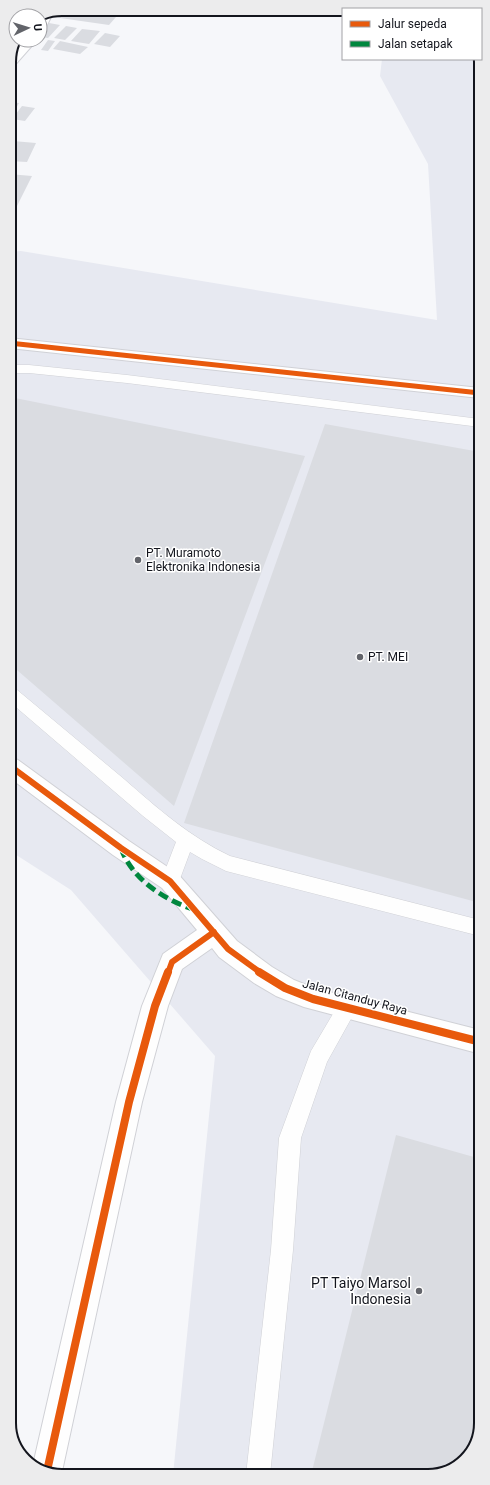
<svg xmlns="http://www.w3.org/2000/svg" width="490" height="1485" viewBox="0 0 490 1485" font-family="Roboto,sans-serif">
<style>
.built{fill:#e7e9f1}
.building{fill:#dadce1}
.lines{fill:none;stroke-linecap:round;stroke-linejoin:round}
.lane-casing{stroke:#d0d1d6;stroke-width:1}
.street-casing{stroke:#d0d1d6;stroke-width:2}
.lane{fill:#fefefe;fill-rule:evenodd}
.street{fill:#fefefe;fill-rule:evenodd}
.quiet{stroke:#00873e;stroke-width:5;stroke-dasharray:10 5;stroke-linecap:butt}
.cycleway-far2-casing{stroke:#fff;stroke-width:7}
.cycleway-far1-casing{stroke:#fff;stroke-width:8}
.cycleway-casing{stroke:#fff;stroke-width:10}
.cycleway-far2{stroke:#e8590c;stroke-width:5}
.cycleway-far1{stroke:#e8590c;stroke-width:6}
.cycleway{stroke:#e8590c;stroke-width:8}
.poi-dot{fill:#62646a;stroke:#fff;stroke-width:1.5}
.labels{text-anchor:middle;stroke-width:3;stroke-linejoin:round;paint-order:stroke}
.poi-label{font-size:12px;fill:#13151d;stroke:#fff;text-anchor:start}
.street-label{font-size:12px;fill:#13151d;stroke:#fff}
.near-poi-label{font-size:14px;fill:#13151d;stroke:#fff;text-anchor:end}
.rim{fill:none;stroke:#13151d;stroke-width:2}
</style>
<rect width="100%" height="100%" fill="#f6f7fa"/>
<path class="built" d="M382 59H479L481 1423 470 1456 442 1474 173 1475 215 1056 71 890 10 851 9 252 21 251 437 320 428 164 380 76Z"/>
<path class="building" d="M62 9H123L109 25 53 17Z
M49 23 60 25 48 38 40 37V32Z
M66 26 77 28 65 40 54 38Z
M82 29 100 31 89 44 71 41Z
M105 33 120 36 110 47 94 44Z
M48 40 55 41 48 51 41 50Z
M60 41 88 47 80 54 53 49Z
M9 102 19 103 9 121Z
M22 106 35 108 25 121 12 119Z
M13 141 36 143 27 162 9 161V148Z
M9 174 32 176 17 206 9 205Z
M10 397 305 456 174 806 10 664Z
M325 424 480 452V648L476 665 480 666V903L184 823Z
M396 1135 481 1159V1423L470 1456 442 1474 311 1475Z"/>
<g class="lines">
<defs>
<path id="lane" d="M9 365H29L127 375 480 419V427L127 383 29 373H9Z
M10 687 16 689C52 719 88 749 124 779 157 808 190 837 230 856L480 920V936L226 871 202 859 190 852 177 887 170 889 163 887 161 881 176 842 143 816 10 702Z
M347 999 354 1002 357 1008 327 1062 301 1138 293 1250 270 1475H246L271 1250 279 1138 311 1051 340 1002Z"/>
<path id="street" d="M51 13 52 15 44 31 40 32V18Z
M24 40H37L14 66 9 67C9 54 15 49 24 40Z
M9 338 480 388V398L9 348Z
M10 757 18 760 129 841 178 874 237 941 272 967 294 980 314 988 480 1030 481 1054 304 1007 276 996 254 983 219 957 212 948 182 969 168 1006 142 1102 61 1476 33 1465 116 1102 142 1006 163 954 197 930 162 888 113 855 10 778Z"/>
</defs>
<use href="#lane" class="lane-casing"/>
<use href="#street" class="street-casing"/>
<use href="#lane" class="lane"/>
<use href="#street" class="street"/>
<path class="quiet" d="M121 848C131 878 164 900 193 909"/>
<defs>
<path id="cycleway-far2" d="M9 343 480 393"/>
<path id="cycleway-far1" d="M10 766 121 848 170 881 228 949 261 973
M168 973 172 962 214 932"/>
<path id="cycleway" d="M259 972 285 988 313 999 481 1042
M47 1471 129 1102 155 1006 168 972"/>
</defs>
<use href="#cycleway-far2" class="cycleway-far2-casing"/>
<use href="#cycleway-far1" class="cycleway-far1-casing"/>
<use href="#cycleway" class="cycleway-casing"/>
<use href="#cycleway-far2" class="cycleway-far2"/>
<use href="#cycleway-far1" class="cycleway-far1"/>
<use href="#cycleway" class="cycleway"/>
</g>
<g class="poi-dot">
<circle cx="138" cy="560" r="4"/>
<circle cx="360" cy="657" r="4"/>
<circle cx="419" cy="1291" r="4"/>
</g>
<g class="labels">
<g class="poi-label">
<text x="146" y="557">PT. Muramoto<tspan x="146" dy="14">Elektronika Indonesia</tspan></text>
<text x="368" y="661">PT. MEI</text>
</g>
<g class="street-label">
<text transform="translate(355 997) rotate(15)" y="4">Jalan Citanduy Raya</text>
</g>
<g class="near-poi-label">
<text x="411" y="1288">PT Taiyo Marsol<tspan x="411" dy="16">Indonesia</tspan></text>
</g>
</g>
<path d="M0 0H490V1485H0ZM62 16H428A46 46 0 0 1 474 62V1423A46 46 0 0 1 428 1469H62A46 46 0 0 1 16 1423V62A46 46 0 0 1 62 16Z" fill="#ececed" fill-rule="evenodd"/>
<path class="rim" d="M62 16H428A46 46 0 0 1 474 62V1423A46 46 0 0 1 428 1469H62A46 46 0 0 1 16 1423V62A46 46 0 0 1 62 16Z"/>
<rect x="342" y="8" width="140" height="52" fill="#ffffff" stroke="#a1a1a5"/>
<rect x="350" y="21" width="20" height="6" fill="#e8590c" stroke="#a1a1a5"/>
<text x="378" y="28" font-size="12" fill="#13151d">Jalur sepeda</text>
<rect x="350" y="41" width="20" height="6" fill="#00873e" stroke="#a1a1a5"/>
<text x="378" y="48" font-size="12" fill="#13151d">Jalan setapak</text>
<g transform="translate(28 28) rotate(86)"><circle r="19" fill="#ffffff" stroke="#a1a1a5"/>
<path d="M0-3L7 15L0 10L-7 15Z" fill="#62646a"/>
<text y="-6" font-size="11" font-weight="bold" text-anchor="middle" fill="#13151d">U</text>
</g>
</svg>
